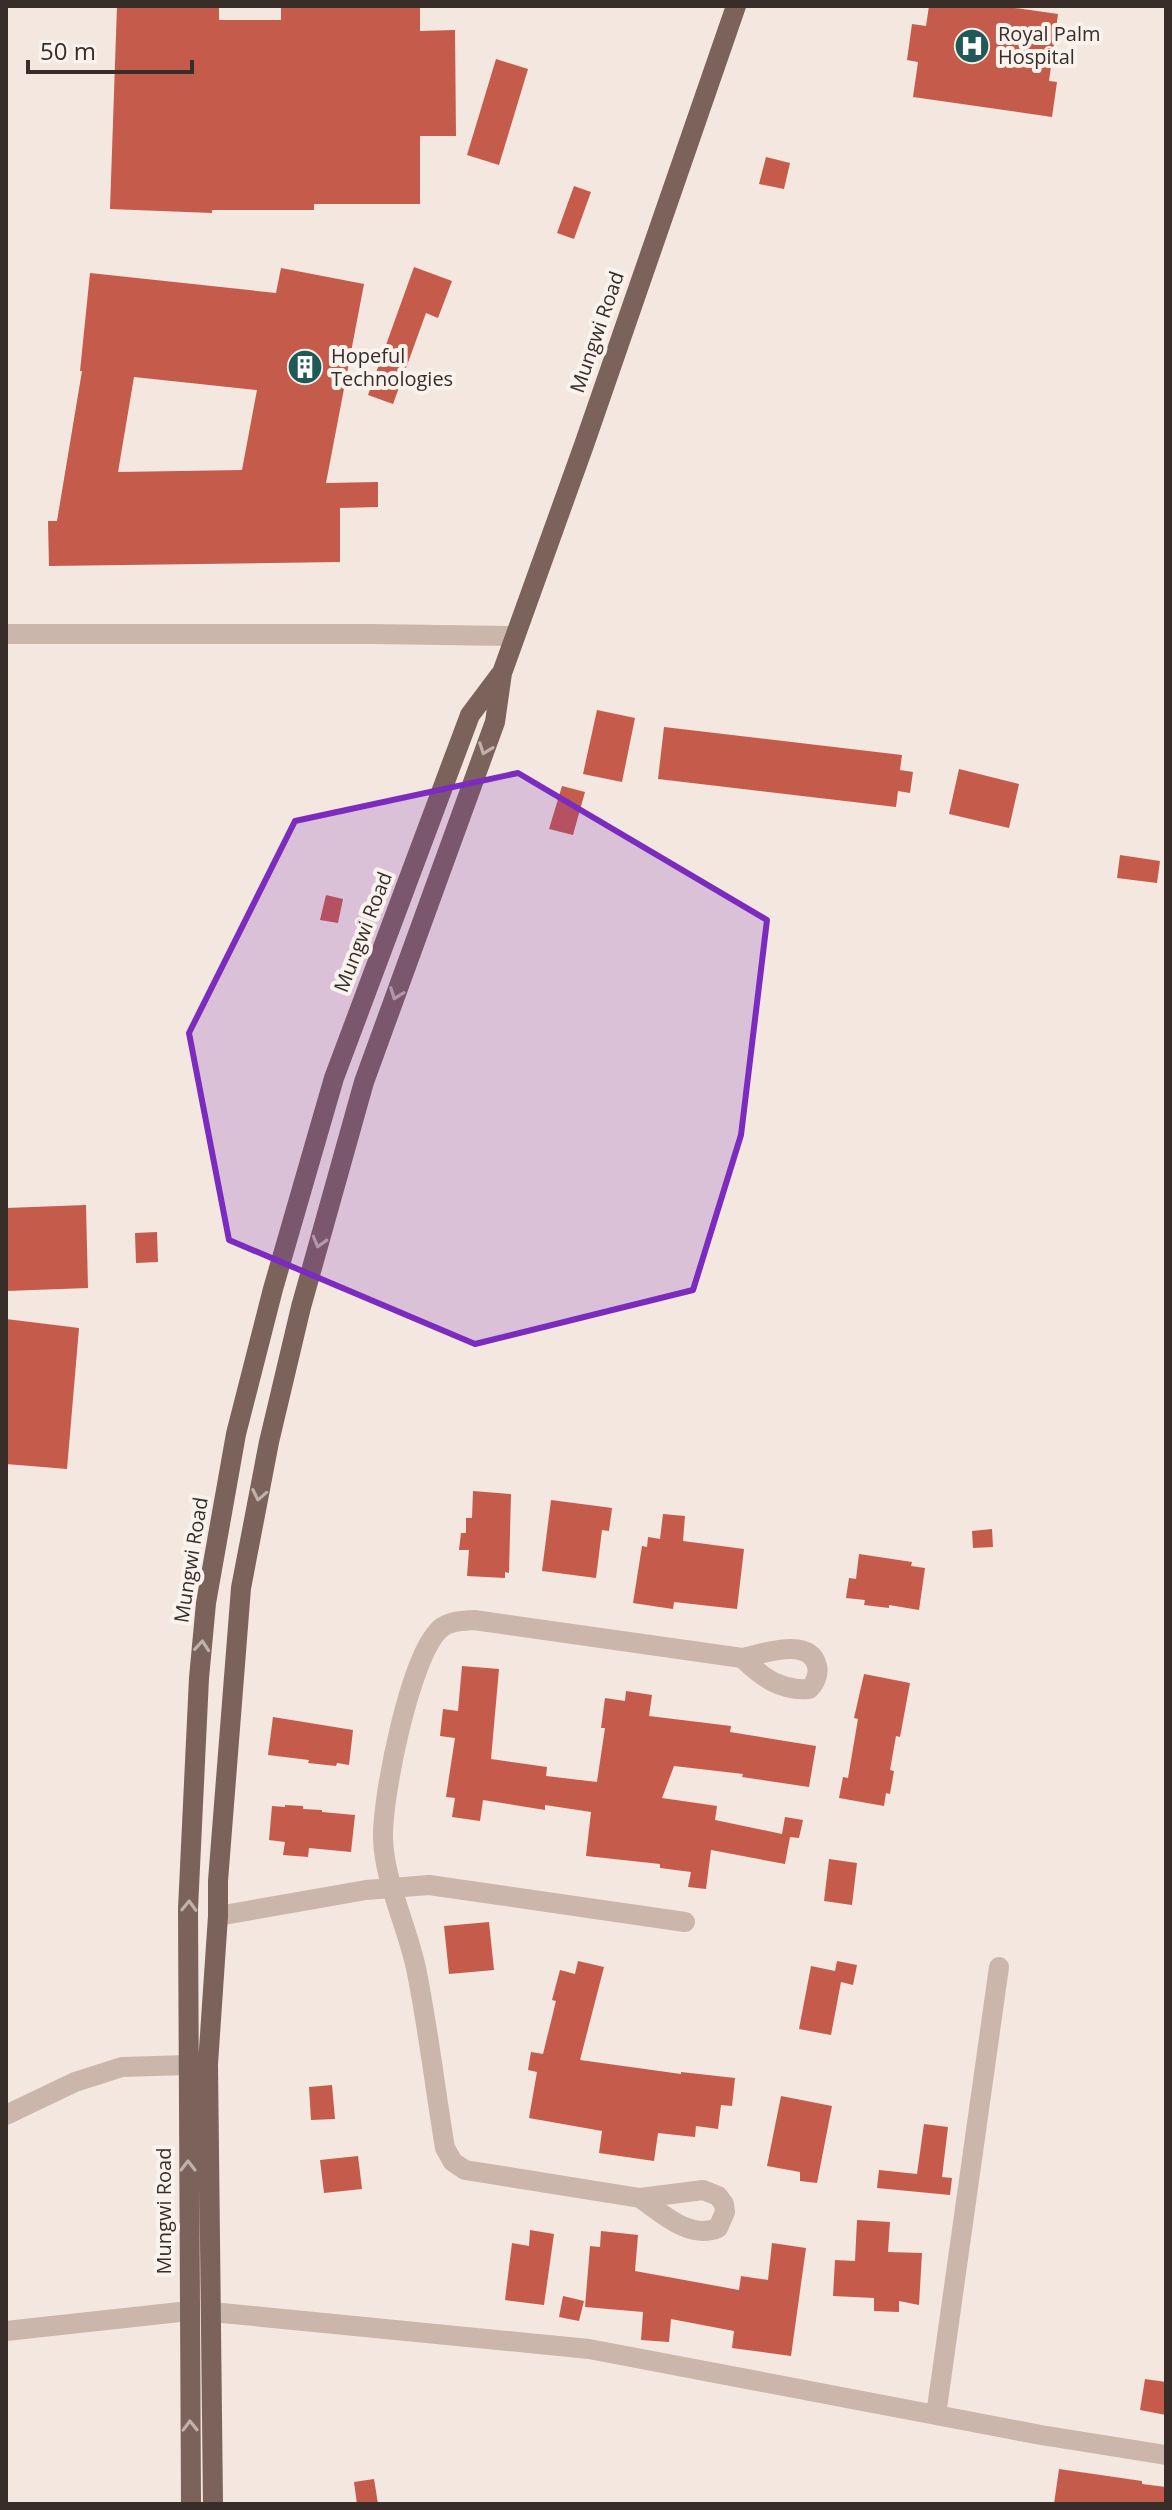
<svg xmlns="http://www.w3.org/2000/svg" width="1172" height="2510" viewBox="0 0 1172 2510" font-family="'Open Sans',sans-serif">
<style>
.building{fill:#c55b4b;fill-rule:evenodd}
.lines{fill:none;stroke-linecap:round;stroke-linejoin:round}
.minor{stroke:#cbb6ab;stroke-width:20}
.major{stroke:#7b625b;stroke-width:20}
.oneway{stroke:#c1b1ab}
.marked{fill:#7b2cbf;fill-opacity:0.2;stroke:#7b2cbf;stroke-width:6;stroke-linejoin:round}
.labels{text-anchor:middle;stroke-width:8;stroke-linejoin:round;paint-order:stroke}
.poi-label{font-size:20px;fill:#392d2a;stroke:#faf2ec;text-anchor:start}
.street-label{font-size:20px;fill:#392d2a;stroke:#faf2ec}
</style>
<rect width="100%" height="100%" fill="#f3e7df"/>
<path class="building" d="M117 6H219V20H281V6H420V31L455 30 456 136H420V204H314V210H212V213L110 209Z
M929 6H1001L1058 14 1049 81 1057 82 1052 117 913 97 918 62 907 60 912 24 926 26Z
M496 59 528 69 499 165 467 155Z
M766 157 790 163 784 189 759 184Z
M574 186 591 192 574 239 557 233Z
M414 267 452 281 438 318 426 313 393 404 368 395Z
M281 268 364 284 326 483 378 482V507L340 508V562L49 566 48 521H57L82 371H80L90 273 276 293ZM134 377 257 390 242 470 118 472Z
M597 710 635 718 622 782 583 774Z
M664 727 902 755 900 770 913 772 910 793 898 791 896 807 658 779Z
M959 769 1019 784 1009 828 949 814Z
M562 786 585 792 573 835 549 829Z
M1120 855 1160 861 1157 883 1117 878Z
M326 895 343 899 338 923 320 920Z
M86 1205 88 1288 6 1291V1208Z
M157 1232 158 1262 136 1263 135 1233Z
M6 1319 79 1328 67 1469 6 1464Z
M473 1491 511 1494 509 1573 505 1572V1578L467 1576 469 1550H459L461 1533H466V1518H472Z
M551 1500 612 1508 609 1531 602 1530 596 1578 542 1571Z
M663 1514 685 1516 683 1541 744 1549 737 1609 674 1602 673 1609 633 1603 642 1546 647 1547 648 1537 660 1539Z
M992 1529 993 1547 973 1548 972 1531Z
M859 1554 912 1562 911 1566 925 1568 919 1610 889 1605V1608L864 1605 865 1600 846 1598 849 1578 856 1579Z
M462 1666 499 1669 491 1759 547 1767 546 1776 597 1782 605 1728H601L605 1698 625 1701 626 1691 652 1695 649 1716 731 1726 730 1732 816 1746 809 1787 742 1777 743 1774 674 1766 662 1798 717 1806 715 1820 782 1834 785 1817 803 1820 799 1838 790 1837 785 1864 711 1850 706 1889 688 1887 691 1872 660 1868V1864L586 1856 591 1812 545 1805V1810L483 1800 480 1821 452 1817 455 1798 446 1797 455 1738 440 1736 443 1709 458 1711Z
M864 1674 910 1683 900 1737 896 1736 890 1770 894 1771 890 1794 886 1793 884 1806 839 1798 843 1777 848 1778 858 1719 854 1718Z
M273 1717 353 1730 349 1765 337 1763 336 1766 308 1763 309 1760 268 1755Z
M285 1805 303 1806V1809L322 1810V1812L355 1815 351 1852 309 1848 308 1857 283 1855 285 1842 269 1840 272 1806 285 1807Z
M829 1859 857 1863 852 1905 824 1901Z
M489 1922 494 1970 449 1974 444 1926Z
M578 1961 604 1967 580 2060 681 2074V2072L735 2078 732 2106 721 2105 718 2129 696 2126 695 2137 658 2133 654 2161 599 2153 602 2131 529 2118 537 2072 528 2070 531 2052 543 2054 556 2001 552 2000 560 1970 575 1974Z
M837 1961 857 1965 853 1985 841 1982 831 2035 799 2029 811 1966 835 1971Z
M332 2085 335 2119 311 2120 309 2087Z
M781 2096 832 2106 817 2183 800 2181V2172L767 2166Z
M924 2124 948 2127 942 2177 952 2178 950 2195 877 2188 879 2170 917 2174Z
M358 2156 362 2189 324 2193 320 2160Z
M857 2220 890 2222 888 2252 922 2253 919 2305 899 2301V2312L874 2311V2298L833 2296 835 2260 855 2261Z
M530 2230 554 2234 544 2305 505 2300 512 2243 529 2246Z
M601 2231 638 2235 635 2271 739 2290 741 2276 768 2280 772 2243 806 2248 791 2356 732 2348 734 2331 671 2319 669 2342 641 2340 643 2312 585 2307 590 2246 600 2247Z
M563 2296 584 2301 579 2321 559 2317Z
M1145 2379 1166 2382V2415L1140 2410Z
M1059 2469 1142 2481V2484L1166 2487V2504H1054Z
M374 2479 378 2504H357L354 2482Z"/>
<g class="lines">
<path class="minor" d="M6 634H371L515 636
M218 1916 366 1890 429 1885 685 1922
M6 2115 75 2082 122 2067 187 2065
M640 2198C662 2213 689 2240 718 2228L725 2212 724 2204 718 2196 703 2190 640 2198 465 2170 453 2162 445 2148C435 2088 428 2027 416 1968 407 1926 384 1880 383 1838 382 1797 410 1656 440 1629 449 1621 462 1621 474 1620L742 1658C762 1654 810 1636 817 1666 819 1674 815 1684 809 1689 780 1691 762 1677 742 1658
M212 2312 589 2349 1041 2435 1166 2455
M6 2331 189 2311
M936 2415 999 1967"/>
<path class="major" d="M191 2504 188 1909 199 1678 206 1603 236 1434 273 1289 334 1078 470 715 500 675
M213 2504 208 2064 218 1916V1881L241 1588 269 1442 301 1307 364 1082 495 722 502 673 584 445 736 6"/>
</g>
<defs><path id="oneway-chevron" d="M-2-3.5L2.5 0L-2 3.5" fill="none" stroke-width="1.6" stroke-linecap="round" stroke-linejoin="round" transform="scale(2)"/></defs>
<g class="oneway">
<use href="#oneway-chevron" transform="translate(485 749) rotate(110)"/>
<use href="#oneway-chevron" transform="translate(396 994) rotate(110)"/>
<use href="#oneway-chevron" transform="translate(319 1242) rotate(106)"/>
<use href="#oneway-chevron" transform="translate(259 1495) rotate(101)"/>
<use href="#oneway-chevron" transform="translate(202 1646) rotate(-85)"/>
<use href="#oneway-chevron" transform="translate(189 1906) rotate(-88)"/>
<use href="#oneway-chevron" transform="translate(188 2166) rotate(-90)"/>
<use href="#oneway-chevron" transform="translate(190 2426) rotate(-91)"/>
</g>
<path class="marked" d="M518 773 767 920 741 1135 693 1290 475 1344 229 1240 189 1033 295 821Z"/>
<defs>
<symbol id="hospital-disc" viewBox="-11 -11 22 22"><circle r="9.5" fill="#205a58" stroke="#faf2ec"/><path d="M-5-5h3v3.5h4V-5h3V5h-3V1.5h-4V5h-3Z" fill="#fff"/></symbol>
<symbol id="building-disc" viewBox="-11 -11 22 22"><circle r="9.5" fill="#205a58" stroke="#faf2ec"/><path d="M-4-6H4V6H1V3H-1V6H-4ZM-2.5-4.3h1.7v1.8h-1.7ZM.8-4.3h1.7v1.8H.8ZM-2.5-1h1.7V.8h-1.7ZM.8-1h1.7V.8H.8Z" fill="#fff"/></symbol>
</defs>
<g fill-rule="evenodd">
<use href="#hospital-disc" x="952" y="26" width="40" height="40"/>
<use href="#building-disc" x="285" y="347" width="40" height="40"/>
</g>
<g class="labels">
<g class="poi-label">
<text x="998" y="41">Royal Palm<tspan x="998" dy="23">Hospital</tspan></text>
<text x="331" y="363">Hopeful<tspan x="331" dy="23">Technologies</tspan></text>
</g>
<g class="street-label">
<text transform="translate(597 332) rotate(-71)" y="7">Mungwi Road</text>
<text transform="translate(363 932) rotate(-69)" y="7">Mungwi Road</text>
<text transform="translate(191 1560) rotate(-81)" y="7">Mungwi Road</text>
<text transform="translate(164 2211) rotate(-90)" y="7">Mungwi Road</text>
</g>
</g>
<rect width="1172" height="2510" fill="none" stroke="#392d2a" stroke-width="16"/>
<path d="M28 60v12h164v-12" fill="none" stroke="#392d2a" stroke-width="4"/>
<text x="40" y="60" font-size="24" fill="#392d2a" stroke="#faf2ec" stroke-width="6" paint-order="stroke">50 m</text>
</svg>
